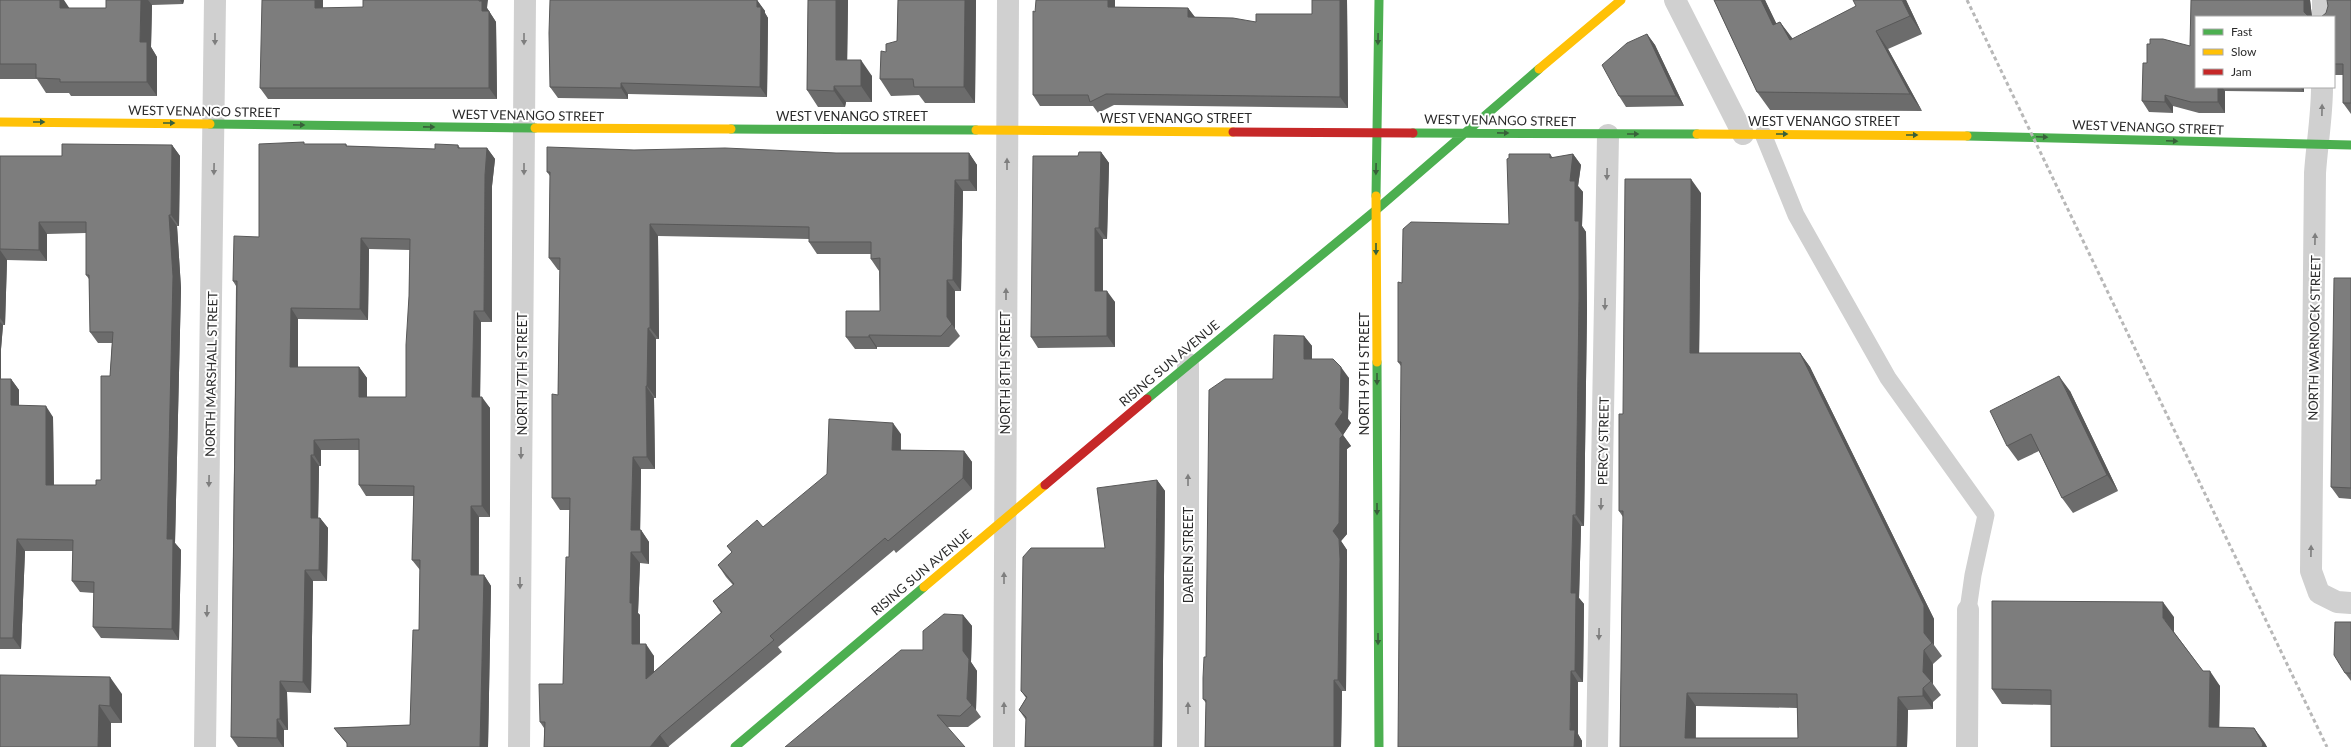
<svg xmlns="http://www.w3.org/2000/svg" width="2351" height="747" viewBox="0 0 2351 747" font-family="Lato,sans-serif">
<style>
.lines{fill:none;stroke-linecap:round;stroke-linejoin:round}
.lane{stroke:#d0d0d0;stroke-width:17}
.street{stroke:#d0d0d0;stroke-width:22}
.fast{stroke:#4caf50;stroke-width:9}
.slow{stroke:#ffc107;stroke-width:9}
.jam{stroke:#c62828;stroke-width:9}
.rail{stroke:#b8b8b8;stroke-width:3;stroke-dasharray:4 3;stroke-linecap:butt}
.wall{fill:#6c6c6c;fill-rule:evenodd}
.shaded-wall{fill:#585858}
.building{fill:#7d7d7d;stroke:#585858;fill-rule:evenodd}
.oneway{fill:#7e7e7e}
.oneway2{fill:#38603a}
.labels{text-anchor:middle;stroke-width:4;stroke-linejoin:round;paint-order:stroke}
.street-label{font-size:13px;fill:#2b2b2b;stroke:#fff}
</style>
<rect width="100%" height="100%" fill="#fff"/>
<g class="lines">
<path class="lane" d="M1763 134 1796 215 1888 378 1986 515 1973 575 1968 610"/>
<path class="street" d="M1675 0 1743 134
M2323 17V0
M2322 87C2322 116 2317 144 2315 173L2311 571 2319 593 2337 602 2351 603
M205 747 215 0
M519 747 525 0
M1004 747 1008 0
M1188 747V364
M1597 747 1608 135
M1967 747 1968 610"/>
<path class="fast" d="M210 124 535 128
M731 129 976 130
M1413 133 1697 134
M1967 136 2351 145
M1376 196 1379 0
M1377 362 1379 747
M1147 399 1376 210 1539 69
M735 747 924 587"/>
<path class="slow" d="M1539 69 1621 0
M0 122 210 124
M535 128 731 129
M976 130 1233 132
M1697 134 1967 136
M1376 196 1377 362
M924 587 1045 485"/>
<path class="jam" d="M1233 132 1413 133
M1045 485 1147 399"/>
<path class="rail" d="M1967 0 2327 747"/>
</g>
<path class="wall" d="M0 0 69 8H106V0H184L183 4 152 5 151 47 157 57V96H71L69 93H46L37 79H0Z
M757 0 765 11V13L768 18 767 97 628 94V99L558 98 550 87Z
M808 0H848L847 60 872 76V102H846L845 107H818L807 90Z
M898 0H976L975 103H925L919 95 891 96 880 79 886 52 897 41Z
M1115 0V7L1188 8 1195 17 1256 22 1312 14V0H1347L1348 108 1114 105 1098 113 1093 106H1040L1033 95 1035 12Z
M1714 0H1765L1776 24 1780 22 1792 39 1906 0 1922 34 1888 49 1922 111 1770 110 1757 92Z
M2310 0 2312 17 2196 87H2304V92L2225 91V113H2199L2173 106V113L2149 112 2142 101 2147 63Z
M2351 0V114L2343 103V75H2334V17Z
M323 8H487L496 22 497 99H268L260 88Z
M1647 34 1655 45 1684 106 1626 107 1619 96Z
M306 144H346L347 146 435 149 458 145 460 148H487L495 159 492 186V322H481L480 397 490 408V517H479V575H484L491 586 488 747 347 744 334 728 410 725 419 630 420 570 412 560 414 496H366L359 485V450H321V466H319L318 518H320L328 528 327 581H313L311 693 287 692 288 730H284V747H238L231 737 236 286 233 281 259 237ZM369 249 410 250 409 296 406 397H367V378L359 367H298V319L368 320Z
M172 145 180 156 179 226H177L181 288 175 543 181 550 179 640 101 638 93 627 94 593 80 592 72 581 73 551H25L21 649H0V156H62ZM86 233V275L89 279 90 332 98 343H112L110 376 101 480 96 485H54L53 417 19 405V390L11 379H1V349L3 325H5L7 260 47 261V234Z
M634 150 836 153H969L977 165V191H963L961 291H955V329L960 336 949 347H877V349H855L846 337 880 311 879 271 871 259V254H817L809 242V239L658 236 659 339H656V398H654L655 469H641L640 530H641L649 542V564L640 563 638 613 640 615V644L654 656V672L721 613 713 601 733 585 726 577 718 565 732 552 727 546 763 527 901 434V450L964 451 972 462V489L896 553 894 550 778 647 782 652 668 747H544V728L540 722 563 684 569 557 570 510H560L552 498 558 395 560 270H558L549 258 550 176 547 172Z
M1101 152 1109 163 1107 239H1103V291L1115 302V347L1038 348 1031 337Z
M1550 154 1553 158 1573 154 1581 165 1578 186 1583 192 1582 226 1586 232 1587 310 1584 526H1581L1579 598 1584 604 1583 682H1578V734L1582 741V747L1401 366 1398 362 1402 283 1509 224V158Z
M1701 193 1699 353H1800L1810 367 1934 619V645L1942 656 1933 664V684L1941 695 1933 702V709L1908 710 1907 747H1620L1623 517 1619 511 1623 414ZM1696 706 1797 708 1798 738H1696Z
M2351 278V499L2339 498 2331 487Z
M1304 336 1312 346V359L1349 378 1348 419 1351 423 1343 435 1351 446 1347 449V534L1341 541 1347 550V570L1346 691H1342L1341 747H1205L1206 703 1203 699 1206 657 1273 379Z
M2070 391 2118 491 2073 513 2062 498 2039 451 2018 461 2007 446Z
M1157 480 1165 491 1162 747H1025L1026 720 1019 710 1026 698 1021 691 1105 548Z
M963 615 972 626 971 662 977 671 976 710 981 717 968 727H947L785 747 923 650Z
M2174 617V632L2203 671 2220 686 2219 728H2254L2267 747H2051V705L2002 704 1992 689Z
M2351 622V681L2345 673Z
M122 694V723H111V747H0Z"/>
<path class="shaded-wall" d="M60 0H64L70 9 60 8Z
M141 0H148L152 5 151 47 157 57V96L147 82 140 42Z
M180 0H184L183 4Z
M315 0H323V18L315 8Z
M479 0H488L487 8 496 22 497 99 489 88 482 11Z
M757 0 765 11V13L768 18 767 97 760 87Z
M836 0H848L847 76 836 60Z
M965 0H976L975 103 964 87Z
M1108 0H1115V18L1108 7Z
M1340 0H1347L1348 108 1340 97Z
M1761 0H1765L1786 43 1773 25Z
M1902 0H1906L1922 34 1910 16Z
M2304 0H2310L2312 17H2308L2304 12Z
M1188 8 1196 19 1188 17Z
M1780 22 1793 39 1790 40Z
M1876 31 1888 49 1922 111 1910 94Z
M1647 34 1655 45 1684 106 1676 96Z
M861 60 872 76V102L861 86Z
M621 83 628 94V99L621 88Z
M834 86 846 102 845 107 834 91Z
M2218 87H2222L2225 91V113L2218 102Z
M2300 87H2304V92Z
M2165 95 2173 106V113L2165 102Z
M172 145 180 156 179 226 171 215Z
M487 148 495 159 492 186V322L484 311 485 175Z
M1101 152 1109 163 1107 239 1099 228Z
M969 153 977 165V191L969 180Z
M1573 154 1581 165 1578 186 1583 192 1582 226 1586 232 1587 310 1584 526 1576 515 1575 221 1570 181Z
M1691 179 1701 193 1699 367 1690 353Z
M955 180 963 191 961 291 953 280Z
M169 215 177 226 181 288 175 543 181 550 179 640 172 629 167 539Z
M39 222 47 234V261L39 250Z
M650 224 658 236 659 339 650 328Z
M1095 228 1103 239V302L1095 291Z
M361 238 369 249 368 320 360 309Z
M0 250 7 260 5 325 0 318Z
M947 280 955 291V329L960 336 947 317Z
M1107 291 1115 302V347L1107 336Z
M291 308 298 319V378L290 367Z
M474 311 481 322 480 408 472 397Z
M0 322 3 325 1 349V390L0 388Z
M648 328 656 339V398L647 386Z
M869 335 877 347V349L869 337Z
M1304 336 1312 346V369L1304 359Z
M1800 353 1810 367 1934 619V645L1924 633Z
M359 367 367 378V408L359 397Z
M1341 367 1349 378 1348 419 1351 423 1343 435 1335 424 1340 409Z
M2059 376 2070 391 2118 491 2107 475Z
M11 379 19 390V417L11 405Z
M646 386 654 398 655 469 647 457Z
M482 397 490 408V517L482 506Z
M46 406 53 417 54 496 46 485Z
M893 423 901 434 900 462 892 450Z
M1343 435 1351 446 1347 449V534L1341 541 1347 550 1346 691 1338 680 1333 531 1340 438Z
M314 440 321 450V466L314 455Z
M964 451 972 462V489L963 478Z
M311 455 319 466 318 528 311 518Z
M633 457 641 469 640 542 631 530Z
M1157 480 1165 491 1162 747H1154Z
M471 506 479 517 478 586 471 575Z
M1573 515 1581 526 1579 598 1584 604 1583 682 1575 671 1571 593Z
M320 518 328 528 327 581 319 570Z
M641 530 649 542V564L641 552Z
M17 539 25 551 21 649 13 638Z
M631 552 640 563 638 613 640 615V656L632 644 630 603Z
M305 570 313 581 311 693 303 682Z
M484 575 491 586 488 747H480Z
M2163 602 2174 617V633L2163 618Z
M963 615 972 626 971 662 977 671 976 710 967 699 963 651Z
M646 644 654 656V691L646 679Z
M1924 650 1933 664V684L1923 672Z
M1571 671 1578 682V734L1582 741V747H1574L1570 730Z
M2210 671 2220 686 2219 742 2209 727Z
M110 677 122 694V723L110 706Z
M1334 680 1342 691 1341 747H1334Z
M280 681 287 692 288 730 280 719Z
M1923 688 1933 702V709L1923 696Z
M1687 693 1696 706 1695 747 1685 738Z
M1898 697 1908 710 1907 747H1897Z
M99 705 111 723V747H98Z
M277 719 284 730V747H283L277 738Z
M2254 728 2265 743 2267 747H2262Z
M660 735 669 747H650Z"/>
<path class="building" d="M0 0H60V8H106V0H141L140 42H147V82H60V79L36 78V64H0Z
M262 0H315V8L363 7V0H479V1H482V11H489V88H260Z
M550 0H757V7H761L760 87 621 83V88L550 87 549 33Z
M808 0H836V60H861V86H834V91L807 90Z
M898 0H965L964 87H914L913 79H880L881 51 886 52V44L897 41Z
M1036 0H1108V7L1188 8V17L1233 18 1256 22V14H1312V0H1340V97L1106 94 1090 102 1088 95H1033V11L1035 12Z
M1714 0H1761L1773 25 1780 22 1790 40 1856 6 1853 0H1902L1910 16 1876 31 1910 94 1757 92Z
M2191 0H2304V12L2309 17H2196V87H2218V102H2191L2165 95V102L2142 101 2143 63H2147V44H2150V39H2163L2190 46Z
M2327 0H2351V103H2343V64H2334V17H2321L2326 13 2328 6Z
M1647 34 1676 96H1619L1602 65 1627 43Z
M304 142V144H346V146L435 149V144L458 145V148H487L485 175 484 311H474L472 397H482V506H471V575H484L480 747H347V743L334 728 410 725 413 630H419L420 560H412L414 486 359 485V439L314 440V455H311V518H320L319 570H305L303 682 280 681V719H277V738L231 737 237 281H233L234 236 259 237V144ZM361 238 410 239 409 296 406 345V397H359V367H290L291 308 360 309Z
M62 144 172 145 171 215H169L173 276 167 539H173L172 629 93 627 94 582 72 581 73 540 17 539 13 638H0V379H11V405L46 406V485H96V480H101V376H110L113 332H90L89 275H86V222H39V250L0 249V156H62Z
M547 147 634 150 725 148 836 153H969V180H955L953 280H947V317L952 324 941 336 869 335V337H846V311H880V258L871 259V242H809V227L650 224V328H648L647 386H646L647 457H633L631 530H641V552H631L630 603H632V644H646V679L722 612 713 601 734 584 718 565 732 552 727 546 757 520 763 527 827 474 829 419 893 423 892 450 964 451 963 478 888 541 885 538 770 636 774 640 660 735 650 747H544L545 722H540L539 684H563L566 557H569L570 498H552V394L558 395 560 258H549L550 172H547Z
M1079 152H1101L1099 228H1095V291H1107V336L1031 337 1033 156H1078Z
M1509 154H1550V158L1573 154 1570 181H1575V221H1579V299L1576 515H1573L1571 593H1576L1575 671H1571L1570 730H1575L1574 747H1398L1401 362H1398V282L1402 283 1403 229 1411 222 1509 224 1507 159 1509 158Z
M1625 179H1691L1690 353H1800L1924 605V633L1932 643 1924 650 1923 672 1931 681 1923 688V696L1898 697 1897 747H1620L1623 511H1619V414H1623ZM1687 693 1797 694 1798 738H1685Z
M2334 278H2351V488L2331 487Z
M1274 335 1304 336V359H1333L1341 367 1340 409 1343 412 1335 424 1343 435 1340 438 1339 523 1333 531 1339 539 1340 559 1338 680H1334V747H1205L1206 700 1203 699V678L1204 657H1206L1209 390 1225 379H1273Z
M2059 376 2107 475 2062 498 2031 434 2007 446 1990 411Z
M1157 480 1154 747H1025L1026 717 1019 710 1027 697 1021 691 1023 557 1031 548H1105L1097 488Z
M1992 601 2163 602V618L2203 671H2210L2209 727 2254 728 2263 744 2262 747H2051V690L1992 689Z
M944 614 963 615V651L969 659 967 699 972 705 960 716 937 715 965 747H785L901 650H923V631Z
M2335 622H2351V673H2345L2334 655Z
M0 675 110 677V706L99 705 98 747H0Z"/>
<defs><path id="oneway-solid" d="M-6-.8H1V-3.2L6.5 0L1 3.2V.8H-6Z"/></defs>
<g class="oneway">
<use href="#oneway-solid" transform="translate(215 39) rotate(90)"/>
<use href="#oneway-solid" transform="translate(524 39) rotate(90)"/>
<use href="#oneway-solid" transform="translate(2322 110) rotate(-89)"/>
<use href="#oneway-solid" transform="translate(1007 164) rotate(-90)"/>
<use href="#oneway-solid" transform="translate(214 169) rotate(91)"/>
<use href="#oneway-solid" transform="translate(524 169) rotate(90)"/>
<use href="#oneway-solid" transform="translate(1607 174) rotate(91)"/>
<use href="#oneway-solid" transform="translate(2315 239) rotate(-89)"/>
<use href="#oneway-solid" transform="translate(1006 294) rotate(-90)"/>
<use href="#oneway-solid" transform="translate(1605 304) rotate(91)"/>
<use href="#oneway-solid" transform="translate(521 453) rotate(90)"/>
<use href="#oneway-solid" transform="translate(1188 480) rotate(-90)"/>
<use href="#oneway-solid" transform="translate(209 481) rotate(91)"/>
<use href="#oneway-solid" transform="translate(1601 504) rotate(91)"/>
<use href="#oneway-solid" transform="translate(2311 551) rotate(-89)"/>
<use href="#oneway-solid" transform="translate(1004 578) rotate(-90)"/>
<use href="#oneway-solid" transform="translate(520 583) rotate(90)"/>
<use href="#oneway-solid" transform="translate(207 611) rotate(91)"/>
<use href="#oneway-solid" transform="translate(1599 634) rotate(91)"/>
<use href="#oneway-solid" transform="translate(1004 708) rotate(-90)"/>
<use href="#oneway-solid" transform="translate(1188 708) rotate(-90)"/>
</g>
<g class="oneway2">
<use href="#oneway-solid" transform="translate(1378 39) rotate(91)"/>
<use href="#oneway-solid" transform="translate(39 122)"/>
<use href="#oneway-solid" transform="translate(169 123)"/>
<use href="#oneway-solid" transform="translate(299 125) rotate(1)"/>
<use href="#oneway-solid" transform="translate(429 127) rotate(1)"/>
<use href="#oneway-solid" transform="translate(1503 133) rotate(1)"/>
<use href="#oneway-solid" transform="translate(1633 134)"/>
<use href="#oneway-solid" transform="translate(1782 134)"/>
<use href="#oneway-solid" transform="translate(1912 135)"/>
<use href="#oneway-solid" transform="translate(2042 137) rotate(2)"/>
<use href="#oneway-solid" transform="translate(2172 141) rotate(2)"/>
<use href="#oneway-solid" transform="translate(1376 169) rotate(91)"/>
<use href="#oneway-solid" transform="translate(1376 249) rotate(90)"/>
<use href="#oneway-solid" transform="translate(1377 379) rotate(90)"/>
<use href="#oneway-solid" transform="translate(1377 509) rotate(90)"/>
<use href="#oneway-solid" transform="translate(1378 639) rotate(90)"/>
</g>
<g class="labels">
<g class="street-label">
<text transform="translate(204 111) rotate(1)" y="5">WEST VENANGO STREET</text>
<text transform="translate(528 115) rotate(1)" y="5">WEST VENANGO STREET</text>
<text x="852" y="121">WEST VENANGO STREET</text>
<text x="1176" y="123">WEST VENANGO STREET</text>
<text transform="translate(1500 120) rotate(1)" y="5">WEST VENANGO STREET</text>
<text x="1824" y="126">WEST VENANGO STREET</text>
<text transform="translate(2148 127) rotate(2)" y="5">WEST VENANGO STREET</text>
<text transform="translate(2314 338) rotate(-89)" y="5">NORTH WARNOCK STREET</text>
<text transform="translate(1169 363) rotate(-40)" y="5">RISING SUN AVENUE</text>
<text transform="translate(1005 373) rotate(-90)" y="5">NORTH 8TH STREET</text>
<text transform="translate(211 374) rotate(-89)" y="5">NORTH MARSHALL STREET</text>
<text transform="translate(522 374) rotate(-90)" y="5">NORTH 7TH STREET</text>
<text transform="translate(1364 374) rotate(-90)" y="5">NORTH 9TH STREET</text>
<text transform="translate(1603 441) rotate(-89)" y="5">PERCY STREET</text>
<text transform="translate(1188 555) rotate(-90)" y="5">DARIEN STREET</text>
<text transform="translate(921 572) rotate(-40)" y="5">RISING SUN AVENUE</text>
</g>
</g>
<rect x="2195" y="16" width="140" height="72" fill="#ffffff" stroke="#aaaaaa"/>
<rect x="2203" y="29" width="20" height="6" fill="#4caf50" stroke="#aaaaaa"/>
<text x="2231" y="36" font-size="12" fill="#2b2b2b">Fast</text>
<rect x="2203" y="49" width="20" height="6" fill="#ffc107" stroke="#aaaaaa"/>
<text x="2231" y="56" font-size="12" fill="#2b2b2b">Slow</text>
<rect x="2203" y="69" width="20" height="6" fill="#c62828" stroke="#aaaaaa"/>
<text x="2231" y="76" font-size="12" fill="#2b2b2b">Jam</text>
</svg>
